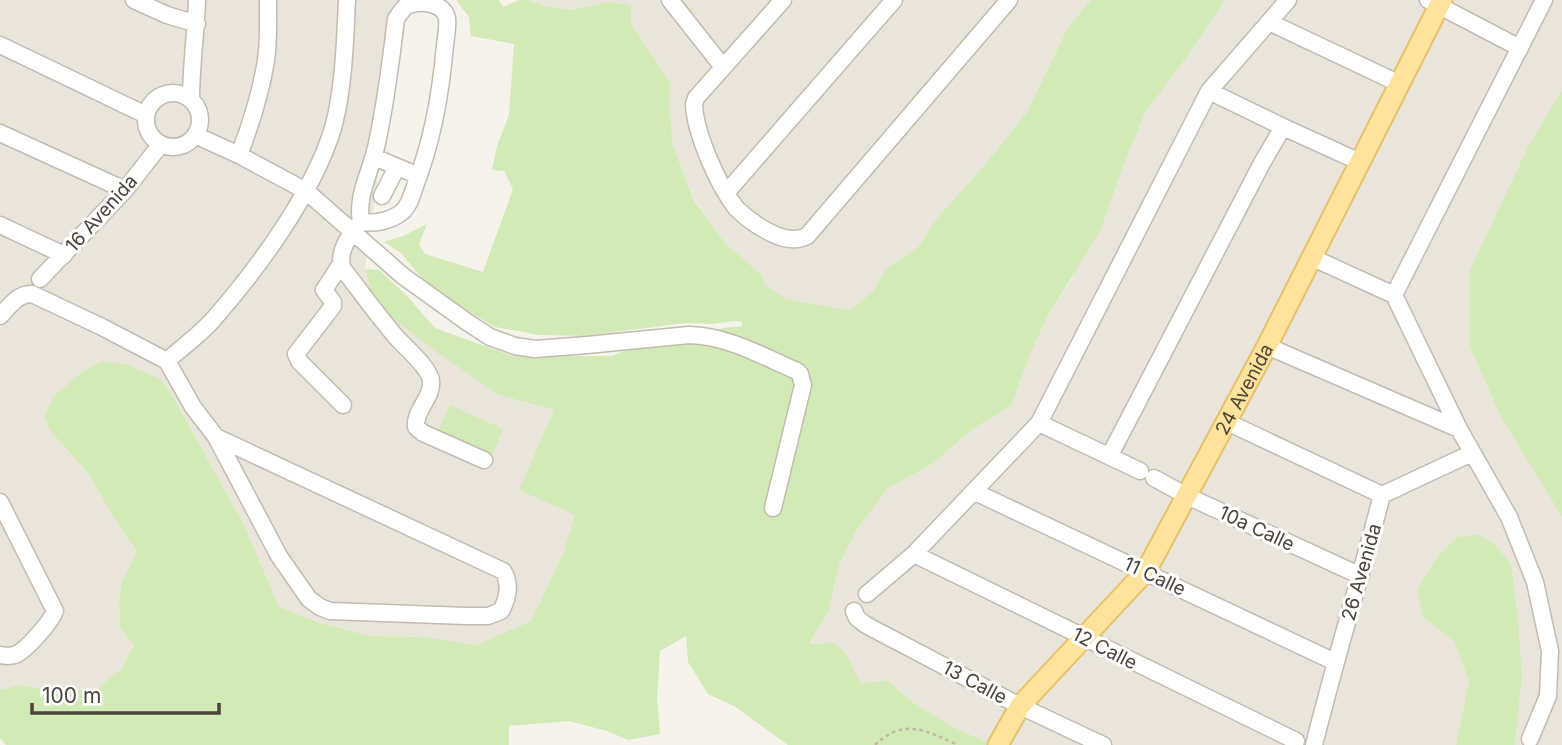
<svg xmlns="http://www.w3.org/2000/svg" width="1562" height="745" viewBox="0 0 1562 745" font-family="Inter,sans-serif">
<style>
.residential{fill:#eae5da}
.green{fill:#d2eab5}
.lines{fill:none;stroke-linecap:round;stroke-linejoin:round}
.minor-casing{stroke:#c2bbae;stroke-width:19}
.major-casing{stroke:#e6c16a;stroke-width:23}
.path{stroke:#c4b79f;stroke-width:2.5;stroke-dasharray:3.5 3.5;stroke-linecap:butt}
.minor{stroke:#fff;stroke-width:16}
.major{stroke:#ffe39c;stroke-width:19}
.labels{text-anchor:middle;stroke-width:6;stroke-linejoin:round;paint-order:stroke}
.street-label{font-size:19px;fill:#4b4439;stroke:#fff}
</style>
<rect width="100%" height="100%" fill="#f6f3ec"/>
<path class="residential" d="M0 0H402L365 269 499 395 554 410 575 515 562 556 531 621 476 645 423 637 370 636 317 622 279 607 245 527 172 395 160 379 128 365 52 433 89 474 113 517 137 553 121 584 119 605 120 628 134 645 122 668 96 689 53 691 20 685 0 690Z
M527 0H1091L1067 29 1027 112 983 167 937 218 918 247 885 270 873 291 850 310 786 299 765 285 762 275 726 244 693 198 673 145 669 103 671 84 631 24 608 2 572 10 542 5Z
M1225 0H1562V90L1529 145 1470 348 1501 417 1562 517V745H1515L1522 676 1518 617 1511 566 1495 544 1423 617 1454 641 1469 681 1456 745H988V743L949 725 911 701 887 680 861 684 846 655 809 645 828 612 840 562 858 528 888 488 932 464 974 428 1011 406 1030 355 1045 321 1071 280 1122 169 1145 113 1181 65Z"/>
<path class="green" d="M456 0H499L503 7 519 0H527L542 5 572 10 608 2 631 5V24L671 84 669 103 673 145 693 199 726 244 762 275 765 285 786 299 850 310 873 291 885 270 918 247 937 218 983 167 1027 112 1067 29 1091 0H1225L1181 65 1145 113 1122 169 1101 229 1045 321 1030 355 1011 406 974 428 932 464 888 488 858 528 840 562 828 612 809 644 834 643 846 654 861 684 887 680 911 701 949 725 988 743V745H788L734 706 708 694 688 662 686 636 660 651 657 698 660 734 628 740 607 731 569 721 509 726V745H6L0 738V690L20 685 53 691 96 689 122 668 134 645 120 628 119 605 121 584 137 552 113 517 89 474 52 433 44 417 53 397 82 372 102 361 128 365 160 379 172 395 245 527 279 607 317 622 370 636 423 637 476 645 531 621 562 556 575 515 519 490 554 410 499 395 435 351 375 304 365 269 379 270 406 295 435 328 512 356H612L657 336 742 326V322L734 321 713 324 686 323 584 336 539 335 495 327 465 309 426 283 401 253 384 242 403 236 427 224 419 244 425 254 483 272 513 189 504 171 492 170 497 146 509 115 514 44 471 36 469 17Z
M1562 90V517L1501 417 1470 348V270L1529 145Z
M450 405 503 429 491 457 437 433Z
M1479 535 1495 544 1511 565 1518 617 1522 676 1515 745H1456L1469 681 1454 641 1423 617 1417 589 1438 556 1457 537Z"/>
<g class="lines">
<defs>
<path id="minor" d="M134 0 167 15 197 24
M670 0 723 67
M783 0 696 98 694 104C695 133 718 185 736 208 746 218 759 227 771 233 783 239 795 242 807 236L1009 0
M1428 0 1520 48
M1269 22 1400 84
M0 45 146 115
M1209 91 1283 127 1360 162
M146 120a27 27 0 1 1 54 0a27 27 0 1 1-54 0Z
M191 100C191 66 196 33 197 0
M0 133 125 190
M195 135 239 155 306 191 403 276 467 322 490 337 515 346 535 349 587 345 689 335C728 336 762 356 797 371L800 374 803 385 773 508
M239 155C251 124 261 93 266 60 269 41 268 20 268 0
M374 157 419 176
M726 193 894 0
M382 196 397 167
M361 222C374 224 391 221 402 212 410 205 413 192 416 183 433 139 441 92 445 45 446 37 448 27 447 18 443 2 419 0 406 6 402 10 399 14 396 19 391 61 386 102 377 143 372 170 356 194 361 222 350 235 336 252 343 269 361 292 378 316 397 338 406 348 430 368 431 381 433 398 414 410 416 427L423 433 484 460
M0 225 64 255
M1311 257 1394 295 1459 429 1509 517 1535 582 1550 651 1548 696 1530 739
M341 264 324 290 333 302V306L296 354 299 361 343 405
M40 279 125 190 161 144
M1394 295 1544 0
M0 316C9 307 18 293 32 294L102 327 167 361 193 407 216 437 279 556 309 599 320 607 330 611 466 616H488L501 611C508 598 511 584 503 571L216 437
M1267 346 1459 429
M167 361C181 348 198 336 211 322 257 270 313 194 333 128 344 88 345 41 347 0
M1227 422 1382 495
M1039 423 1140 471
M1110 455 1262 163 1283 127
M1154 478 1187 496 1361 576
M975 492 1335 662
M0 502 55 611C51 622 27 649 17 654 11 657 6 656 0 655
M914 554 1296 741
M867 594 914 554 1039 423 1209 91 1288 0
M854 611 857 618 866 625 1020 706 1103 745
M1314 745C1335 661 1360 579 1382 495L1472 453"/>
<g id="major">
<path id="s1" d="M998 745 1020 706 1146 571 1267 346 1442 0"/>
</g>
</defs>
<use href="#minor" class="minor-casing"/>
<use href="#major" class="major-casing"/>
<path class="path" d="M875 745C904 717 927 731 958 745"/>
<use href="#minor" class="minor"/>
<use href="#major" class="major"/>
</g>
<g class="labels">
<g class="street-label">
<text transform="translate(101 213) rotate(-48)" y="7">16 Avenida</text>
<text dy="7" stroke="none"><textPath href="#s1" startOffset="436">24 Avenida</textPath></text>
<text transform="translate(1257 528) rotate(25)" y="7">10a Calle</text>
<text transform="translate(1361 572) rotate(-74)" y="7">26 Avenida</text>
<text transform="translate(1155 576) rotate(25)" y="7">11 Calle</text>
<text transform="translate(1105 648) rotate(27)" y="7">12 Calle</text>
<text transform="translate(975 682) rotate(28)" y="7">13 Calle</text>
</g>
</g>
<path d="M32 703v10h187v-10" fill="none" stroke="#4b4439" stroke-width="3.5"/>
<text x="42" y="703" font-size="21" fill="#4b4439" stroke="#ffffff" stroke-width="5" paint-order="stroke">100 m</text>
</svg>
